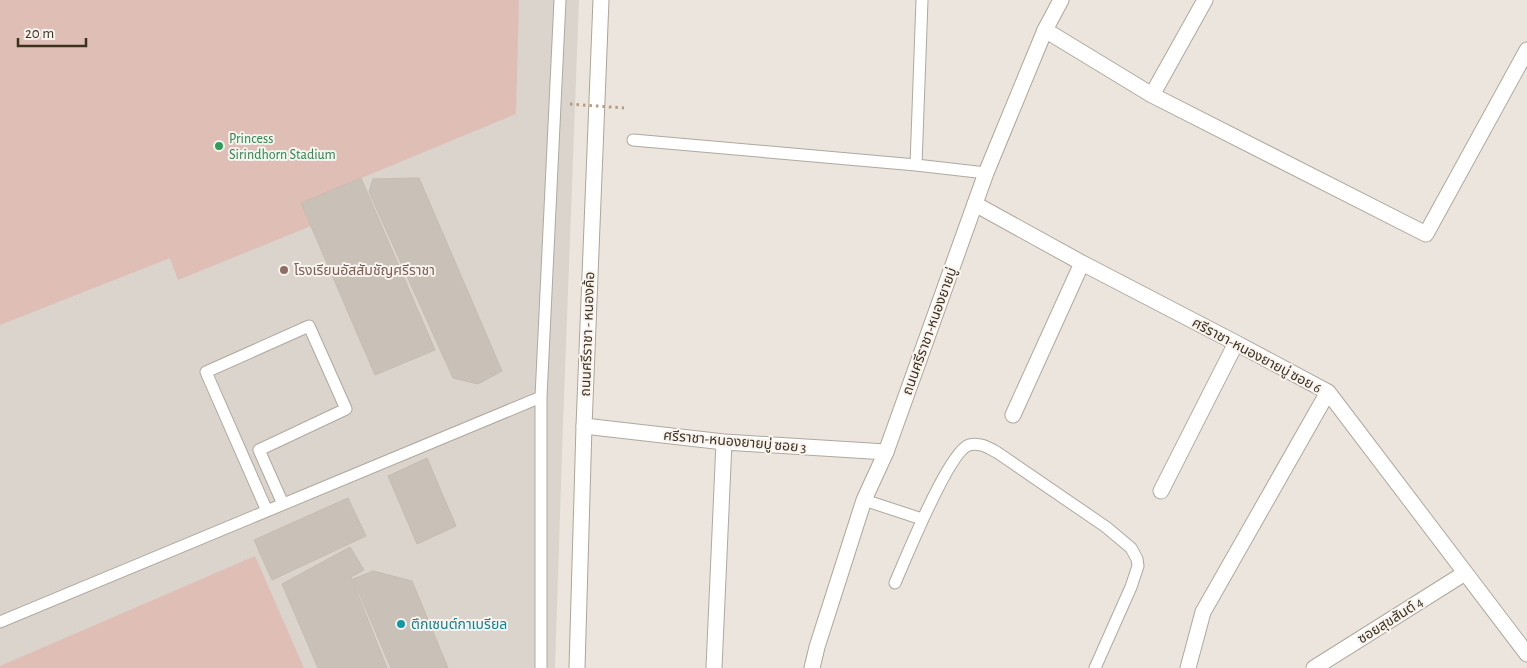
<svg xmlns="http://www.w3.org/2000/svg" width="1527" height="668" viewBox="0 0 1527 668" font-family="'Alegreya Sans','Noto Sans Thai',sans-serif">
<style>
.built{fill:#dbd4cd}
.green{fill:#dfbeb5}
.building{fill:#c9c1b7;stroke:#c5bcb0}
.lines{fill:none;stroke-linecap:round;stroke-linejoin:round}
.lane-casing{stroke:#b0a89d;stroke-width:13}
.street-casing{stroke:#b0a89d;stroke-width:17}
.secondary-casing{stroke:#afa594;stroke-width:17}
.lane{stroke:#fff;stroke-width:11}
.street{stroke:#fff;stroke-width:15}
.secondary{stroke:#fff;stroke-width:15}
.path-bridge{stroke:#b29e7c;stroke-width:3;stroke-dasharray:2.5 4;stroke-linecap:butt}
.leisure-dot{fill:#2e9e5b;stroke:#f8f3ef;stroke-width:2}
.education-dot{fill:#8d6e63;stroke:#f8f3ef;stroke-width:2}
.culture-dot{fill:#0f9aa8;stroke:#f8f3ef;stroke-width:2}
.labels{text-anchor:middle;stroke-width:4;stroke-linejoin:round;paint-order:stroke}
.leisure-label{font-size:14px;fill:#27864d;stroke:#f8f3ef;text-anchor:start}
.education-label{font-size:14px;fill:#785e54;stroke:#f8f3ef;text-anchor:start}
.street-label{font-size:14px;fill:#3c331e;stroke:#f8f3ef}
.culture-label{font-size:14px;fill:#0d838f;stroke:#f8f3ef;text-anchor:start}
</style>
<rect width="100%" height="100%" fill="#ebe5de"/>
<path class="built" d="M0 0H579L563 424 555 668H0Z"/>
<path class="green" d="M0 0H519L516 114 301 203 311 226 178 280 170 258 0 325Z
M255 556 304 668H0V666Z"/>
<path class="building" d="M361 178 435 350 375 375 301 203Z
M419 178 502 371 478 384 453 378 369 192 373 179Z
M427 458 456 526 417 544 388 476Z
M348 498 366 536 272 580 254 540Z
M350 547 364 570 351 577 387 668H318L282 584Z
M373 571 412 581 448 668H391L353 579Z"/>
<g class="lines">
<defs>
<path id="lane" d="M633 140 916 165 986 173
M916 165 922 0
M864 500 922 519
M267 511 206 372 309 326 346 409 259 450 283 504
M895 583C905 560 949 451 969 445 980 442 989 448 998 453L1106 527 1131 548 1137 559 1138 566 1131 587 1095 668
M0 622 541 397
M541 668V397L560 0"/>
<path id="street" d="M1045 30 1152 95 1426 234 1527 50
M1152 95 1205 0
M975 204 1082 263 1236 343 1328 392 1527 654
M1013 415 1082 263
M584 426 724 442 886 452
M1161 491 1236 343
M714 668 724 442
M1188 668 1203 612 1328 392
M1314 668 1465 573"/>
<path id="secondary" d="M577 668 584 426 601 0
M812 668 817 647 864 500 886 452 986 173 1045 30 1061 0"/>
</defs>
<use href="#lane" class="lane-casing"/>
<use href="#street" class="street-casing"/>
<use href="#secondary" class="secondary-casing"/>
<use href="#lane" class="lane"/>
<use href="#street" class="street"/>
<use href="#secondary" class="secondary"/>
<path class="path-bridge" d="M570 104 624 108"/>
</g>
<circle class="leisure-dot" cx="219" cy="146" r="5"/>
<circle class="education-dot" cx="284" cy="270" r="5"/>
<circle class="culture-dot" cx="401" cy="624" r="5"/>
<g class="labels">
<g class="leisure-label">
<text x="229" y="143">Princess<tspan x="229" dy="16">Sirindhorn Stadium</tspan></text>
</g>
<g class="education-label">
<text x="294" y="275">โรงเรียนอัสสัมชัญศรีราชา</text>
</g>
<g class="street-label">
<text transform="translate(929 331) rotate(-70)" y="5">ถนนศรีราชา-หนองยายบู่</text>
<text transform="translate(587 334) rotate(-88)" y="5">ถนนศรีราชา - หนองค้อ</text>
<text transform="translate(1257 355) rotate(28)" y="5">ศรีราชา-หนองยายบู่ ซอย 6</text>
<text transform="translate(735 441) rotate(5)" y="5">ศรีราชา-หนองยายบู่ ซอย 3</text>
<text transform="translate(1390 620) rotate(-32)" y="5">ซอยสุขสันต์ 4</text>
</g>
<g class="culture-label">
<text x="411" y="629">ตึกเซนต์กาเบรียล</text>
</g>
</g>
<path d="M18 38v8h68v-8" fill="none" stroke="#3c331e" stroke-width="2.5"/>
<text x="25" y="38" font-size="15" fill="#3c331e" stroke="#f8f3ef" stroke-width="4" paint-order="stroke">20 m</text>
</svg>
